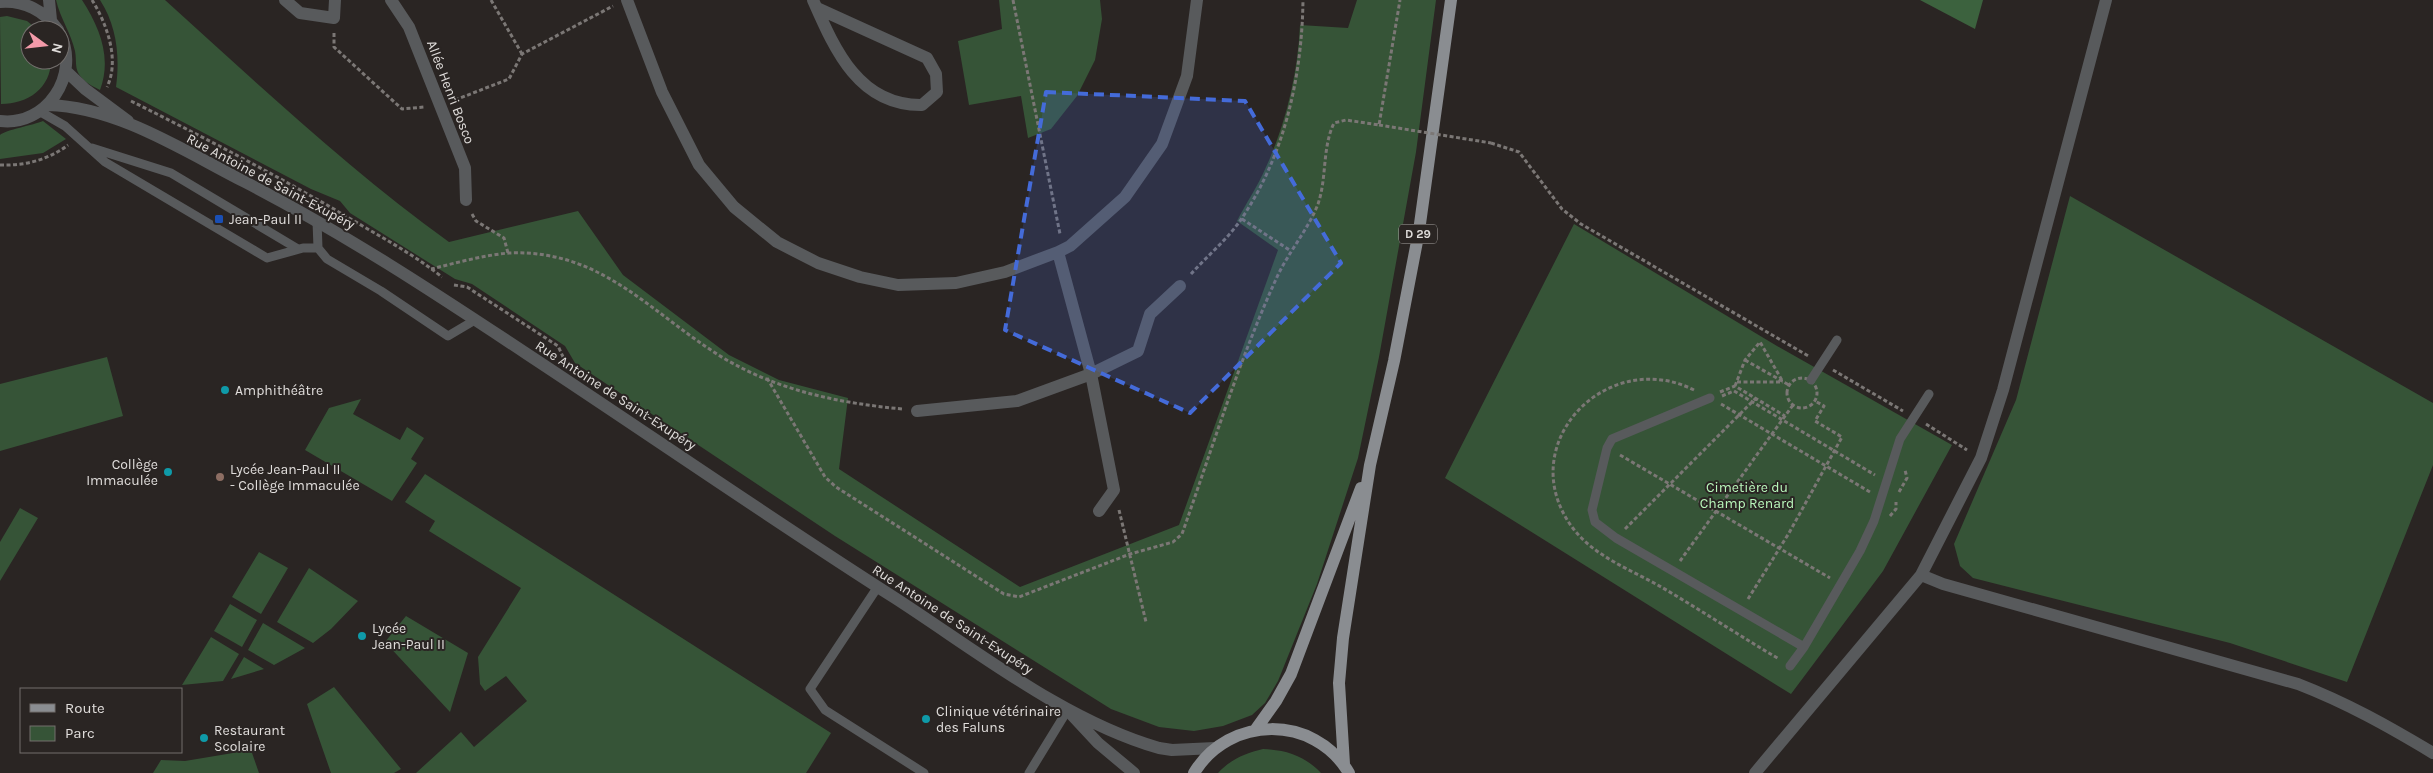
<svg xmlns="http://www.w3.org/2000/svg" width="2433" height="773" viewBox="0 0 2433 773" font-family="Karla,sans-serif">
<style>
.green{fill:#365437}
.forest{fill:#3c623e}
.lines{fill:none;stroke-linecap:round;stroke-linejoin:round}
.path{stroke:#7b7775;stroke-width:3;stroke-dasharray:4 2.5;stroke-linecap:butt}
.service{stroke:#585a5c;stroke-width:9}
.minor{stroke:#585a5c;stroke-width:12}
.tertiary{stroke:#585a5c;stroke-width:12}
.primary{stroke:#8a8d91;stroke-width:12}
.path-bridge{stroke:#7b7775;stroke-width:3;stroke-dasharray:4 2.5;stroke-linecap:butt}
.marked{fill:#446bd9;fill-opacity:0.2;stroke:#446bd9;stroke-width:4;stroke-dasharray:10 6;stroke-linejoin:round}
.transit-dot{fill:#1a4fb4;stroke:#2a2523;stroke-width:2}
.culture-dot{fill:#0f9aa8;stroke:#2a2523;stroke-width:2}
.education-dot{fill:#8d6e63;stroke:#2a2523;stroke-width:2}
.labels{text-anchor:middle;stroke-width:4;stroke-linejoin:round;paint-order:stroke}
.shield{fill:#2a2523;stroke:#a9a6a4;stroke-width:1}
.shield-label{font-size:12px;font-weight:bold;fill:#e0dddb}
.street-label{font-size:14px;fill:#e0dddb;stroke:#2a2523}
.poi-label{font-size:14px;fill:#e0dddb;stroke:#2a2523;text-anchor:start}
.park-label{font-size:14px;fill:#b9f7bb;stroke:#2a2523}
</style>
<rect width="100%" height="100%" fill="#2a2523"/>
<path class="green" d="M56 0H82C100 28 112 58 100 90 94 87 86 83 81 77 74 69 77 61 75 51 71 33 60 18 56 0Z
M100 0H165C257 83 348 169 449 242L578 211 623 275 729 355 779 380 848 398 839 469 1020 587 1179 525 1278 250 1237 221C1246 203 1258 186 1266 167 1286 124 1298 72 1300 25L1348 28 1357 0H1436L1416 152 1379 357 1358 458 1317 584 1278 681 1265 703 1252 715 1223 726 1194 731 1159 727 1111 709 835 536 575 363 565 346 472 284 455 279 350 213 340 201 311 189 116 87C120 57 117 26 100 0Z
M999 0H1100L1102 19 1095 60 1077 96 1051 129 1028 138 1021 96 969 105 958 41 1002 29Z
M7 16 27 21 38 30H30V60H51C51 88 28 104 1 104L0 17Z
M43 121 66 139 43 153 0 159V135C5 130 34 125 43 121Z
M2070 196 2433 403V465L2347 682 2230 643 1973 578 1960 566 1954 544 2016 400Z
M1574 224 1777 346 1952 445 1883 571 1791 694 1445 478Z
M107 357 123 416 0 451V384Z
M361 399 353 414 400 440 407 427 424 438 411 459 417 463 392 501 305 450 329 408Z
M425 474 831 733 806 773H416L461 732 474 747 527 701 506 676 485 691 480 684 478 657 521 588 429 531 435 521 405 502Z
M20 508 38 518 0 581V542Z
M259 552 288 568 261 614 232 597Z
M309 568 358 601 331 629 313 643 277 622Z
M230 604 257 620 242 647 214 631Z
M406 616 468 653 450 712 385 642Z
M263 623 305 648 274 665 248 650Z
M211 637 239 654 223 681 182 685Z
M244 657 264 669 231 679Z
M334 687 401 769 394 773H331L307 704Z
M1263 749C1287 750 1305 756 1321 773H1218C1231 759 1246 753 1263 749Z
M251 750 259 773H153L161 760 185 761Z"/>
<path class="forest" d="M1920 0H1983L1975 29Z"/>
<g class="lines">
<path class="path" d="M92 0C107 24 120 60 107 87
M491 0 522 54
M1013 0 1060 234
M334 33V47L402 109 424 107
M455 100 509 79 522 54 613 6
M131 101C205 138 278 176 349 218 381 237 413 254 442 277
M1491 143 1519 152 1562 209 1581 224 1810 357
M0 165C24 166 48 160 68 145
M472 214 476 221 504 238 508 253
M1242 219 1291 251
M431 269C456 263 484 255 509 253 603 249 652 315 725 359 780 391 839 403 902 409
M1191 274C1207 256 1229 238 1242 218 1285 154 1302 76 1303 0
M454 285 467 287 558 346 564 359
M1745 360 1789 385
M1833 370 1903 411
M1787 393a15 15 0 1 1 30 0a15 15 0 1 1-30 0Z
M767 378 825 477 836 487 1004 594 1019 597 1130 554 1173 542 1182 534C1212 449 1239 360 1277 277 1288 253 1309 228 1318 204 1327 178 1322 148 1334 123L1346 120 1379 125 1400 0
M1737 382H1783
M1735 386 1745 360 1760 342 1783 382
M1694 390C1606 346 1512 445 1572 527 1594 557 1632 570 1663 588 1702 611 1740 636 1779 659
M1720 392 1735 386 1785 416
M1722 396 1734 391 1875 475
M1721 404 1870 492
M1926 424 1967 450
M1620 455 1830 578
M1899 492 1907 478 1905 470
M1119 510 1146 622
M1890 516 1896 509V502
M1625 529 1756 398
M1680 561 1793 405
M1748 599 1789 533 1842 437 1815 421 1824 406 1815 401"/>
<path class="service" d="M39 111 65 126 105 162 267 258 303 248H318
M92 148 171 173 298 249
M317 221 318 248 327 259 381 291 448 336 475 320
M1811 380 1837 340
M1710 398 1612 439 1607 448 1592 510 1595 522 1616 538 1804 647 1860 551 1874 521 1900 439 1929 394
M877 588 810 689 825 710 924 773
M1790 666 1804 647
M1029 773 1067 711"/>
<path class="minor" d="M285 0 300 13 334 18 335 0
M391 0 409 27 465 168 466 200
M627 0 662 92 699 165 734 207 777 242 818 263 860 277 898 285 956 283 1005 272 1058 252 1070 246 1125 197 1162 144 1187 76 1197 0
M813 0C835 50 859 106 922 105L937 92 936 74 927 58 817 8
M1058 252 1091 374 1114 490 1099 511
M917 411 1017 401 1091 374 1138 351 1150 314 1180 286
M1921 575 1943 584 2298 684C2347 703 2388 726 2433 753
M1755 773 1921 575 1981 458 2003 390 2106 0"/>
<path class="tertiary" d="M49 0 51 20
M0 2C24 0 45 11 58 30
M66 71 85 89 128 121
M48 105C118 107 184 151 245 182 344 233 435 293 527 354 650 435 771 519 895 598 977 651 1065 721 1159 748L1172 750 1215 748
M0 121C46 127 81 75 60 34
M1071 714 1098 743 1134 773"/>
<path class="primary" d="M1256 729 1276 701 1291 674 1361 488
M1344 764 1339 683 1343 638 1370 465 1394 361 1419 231 1451 0
M1194 773C1229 715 1314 714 1349 773"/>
<path class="path-bridge" d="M1379 125 1491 143"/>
</g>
<path class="marked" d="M1046 92 1245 101 1341 263 1190 413 1005 330Z"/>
<rect class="transit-dot" x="214" y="214" width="10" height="10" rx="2.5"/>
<g class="culture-dot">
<circle cx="225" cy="390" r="5"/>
<circle cx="168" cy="472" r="5"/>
<circle cx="362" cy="636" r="5"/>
<circle cx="926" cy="719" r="5"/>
<circle cx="204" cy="738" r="5"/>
</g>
<circle class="education-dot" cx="220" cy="477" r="5"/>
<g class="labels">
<rect class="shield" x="1399" y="224.5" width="38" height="19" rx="4"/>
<g class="shield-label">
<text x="1418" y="238">D 29</text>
</g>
<g class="street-label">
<text transform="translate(451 92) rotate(69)" y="5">Allée Henri Bosco</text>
<text transform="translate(271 181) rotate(28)" y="5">Rue Antoine de Saint-Exupéry</text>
<text transform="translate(616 395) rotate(33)" y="5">Rue Antoine de Saint-Exupéry</text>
<text transform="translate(953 619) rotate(33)" y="5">Rue Antoine de Saint-Exupéry</text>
</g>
<g class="poi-label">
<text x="229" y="224">Jean-Paul II</text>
<text x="235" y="395">Amphithéâtre</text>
<text x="158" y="469" text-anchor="end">Collège<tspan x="158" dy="16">Immaculée</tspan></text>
<text x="230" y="474">Lycée Jean-Paul II<tspan x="230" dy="16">- Collège Immaculée</tspan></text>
<text x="372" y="633">Lycée<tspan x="372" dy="16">Jean-Paul II</tspan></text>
<text x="936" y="716">Clinique vétérinaire<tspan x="936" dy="16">des Faluns</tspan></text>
<text x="214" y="735">Restaurant<tspan x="214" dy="16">Scolaire</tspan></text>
</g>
<g class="park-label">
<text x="1747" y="492">Cimetière du<tspan x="1747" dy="16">Champ Renard</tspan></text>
</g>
</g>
<rect x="20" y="688" width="162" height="65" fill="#2a2523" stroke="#736f6d"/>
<rect x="30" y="704" width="25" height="8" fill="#8a8d91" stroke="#736f6d"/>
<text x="65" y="713" font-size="15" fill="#e0dddb">Route</text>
<rect x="30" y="726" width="25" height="15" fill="#365437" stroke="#736f6d"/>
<text x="65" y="738" font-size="15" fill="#e0dddb">Parc</text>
<g transform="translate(45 45) rotate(105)"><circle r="24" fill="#2a2523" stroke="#736f6d"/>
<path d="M0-4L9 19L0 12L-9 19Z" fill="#f39aa9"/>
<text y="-8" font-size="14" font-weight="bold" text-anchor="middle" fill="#e0dddb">N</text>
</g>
</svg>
